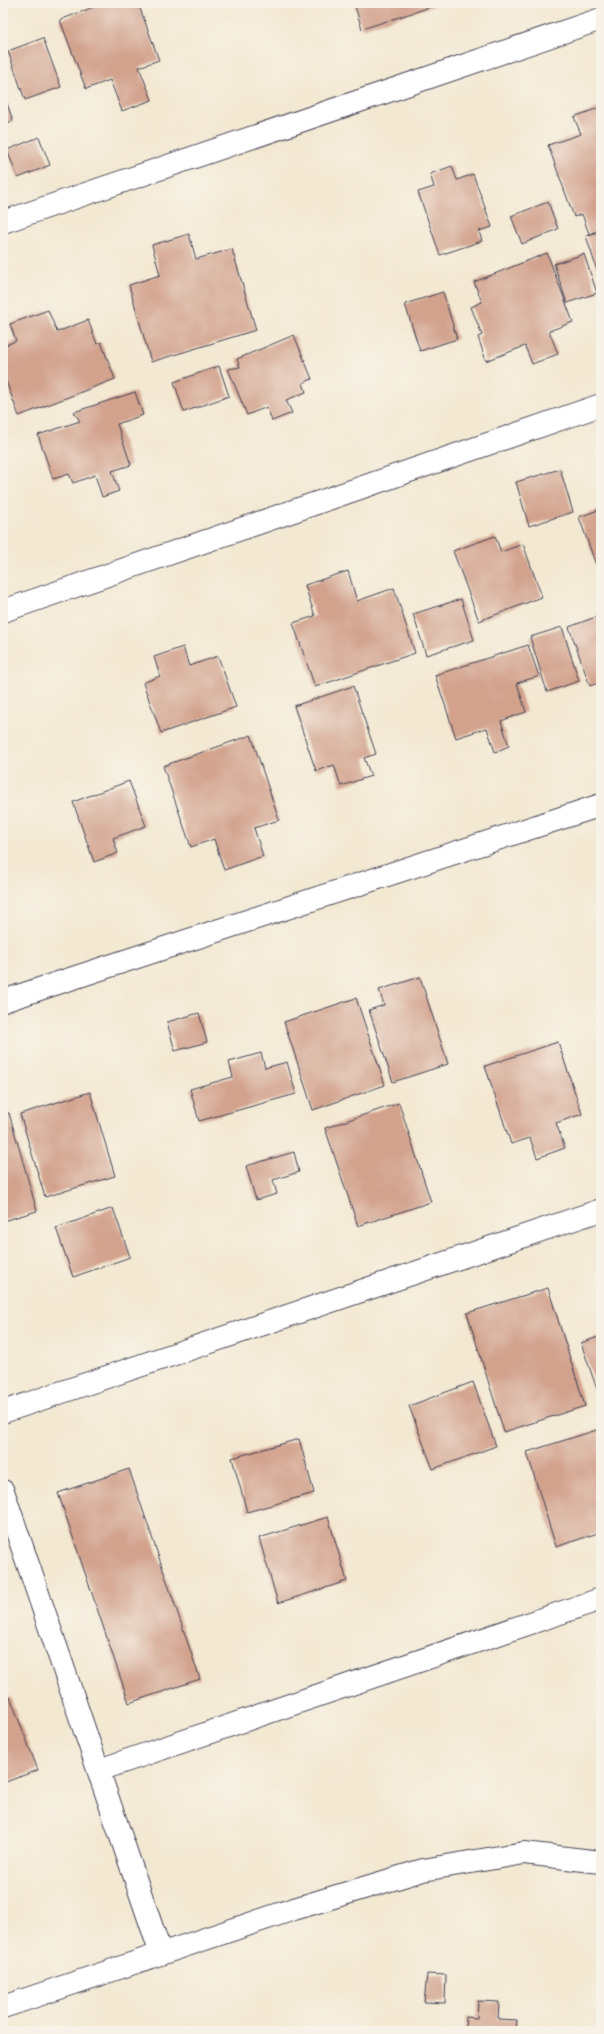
<svg xmlns="http://www.w3.org/2000/svg" width="604" height="2034" viewBox="0 0 604 2034" font-family="'Gentium Book Plus',serif">
<style>
.building{fill:#d2a28d}
.lines{fill:none;stroke-linecap:round;stroke-linejoin:round}
.minor-casing{stroke:#414052;stroke-width:24}
.minor{stroke:#fff;stroke-width:22}
</style>
<rect width="100%" height="100%" fill="#f7f3e8"/>
<filter id="ink" filterUnits="userSpaceOnUse"><feTurbulence type="fractalNoise" baseFrequency=".025" numOctaves="2"/><feDisplacementMap in="SourceGraphic" scale="8" xChannelSelector="R" yChannelSelector="G"/><feConvolveMatrix kernelMatrix="1 2 1 2 8 2 1 2 1" color-interpolation-filters="sRGB"/></filter>
<filter id="wash" filterUnits="userSpaceOnUse"><feTurbulence type="fractalNoise" baseFrequency=".012" numOctaves="4" result="noise"/><feDisplacementMap in="SourceGraphic" scale="16" xChannelSelector="R" yChannelSelector="G"/><feGaussianBlur stdDeviation="0.9" result="paint"/><feColorMatrix in="noise" values="0 0 0 0 0 0 0 0 0 0 0 0 0 0 0 0 0 1.4 0 .05"/><feComposite in="paint" operator="in"/></filter>
<g filter="url(#wash)">
<rect width="100%" height="100%" fill="#f3e8d2"/>
<g id="blocks">
<path class="building" d="M104 3H138L159 60 139 67 152 100 122 111 110 80 86 89 60 20Z
M354 3H443L362 29Z
M43 38 61 87 25 100 8 51Z
M3 92 13 121 3 124Z
M601 107V229L589 234 582 214 574 217 548 145 581 134 574 117Z
M39 137 50 165 18 178 7 150Z
M452 166 457 180 473 174 492 227 479 231 482 241 440 255 418 192 434 187 430 174Z
M548 202 558 229 522 244 511 216Z
M601 231V282L586 236Z
M189 234 196 259 232 249 256 330 151 362 129 285 160 275 152 245Z
M547 253 573 322 549 331 558 354 532 364 525 346 486 361 478 337 482 335 471 307 482 302 474 282Z
M584 254 597 293 567 303 554 264Z
M443 292 457 339 420 351 405 304Z
M48 310 57 332 88 320 97 344 101 342 115 379 19 416 3 373V346L16 341 10 324Z
M294 335 312 379 303 383 306 392 286 400 292 413 272 421 267 407 247 415 228 369 240 367 237 359Z
M219 366 229 396 184 412 174 382Z
M135 392 143 415 117 424 131 465 112 471 119 491 102 497 95 475 73 483 69 474 53 479 38 435 80 421 74 412Z
M560 469 573 512 529 526 516 482Z
M601 509V579L579 517Z
M495 536 501 552 523 544 542 597 479 621 453 551Z
M348 571 357 601 394 588 415 653 315 687 293 623 315 616 305 585Z
M461 599 474 640 426 655 413 614Z
M601 615V682L590 686 569 627Z
M562 627 579 681 547 692 530 637Z
M528 645 539 676 517 683 526 712 501 721 509 746 495 752 487 728 456 738 435 675Z
M183 647 189 666 218 656 236 707 161 733 143 683 160 676 154 657Z
M353 686 376 754 364 758 371 776 341 786 334 765 316 771 294 706Z
M251 735 279 820 254 828 263 856 224 870 214 839 191 847 163 766Z
M129 781 146 826 113 838 118 853 94 862 73 802Z
M3 835 8 853 3 855Z
M420 977 448 1064 393 1082 369 1010 384 1005 379 990Z
M356 998 385 1085 313 1110 284 1022Z
M199 1013 207 1042 175 1051 167 1022Z
M558 1042 582 1114 556 1123 565 1148 537 1158 530 1138 511 1144 485 1066Z
M261 1053 265 1068 287 1062 296 1094 199 1121 190 1089 233 1077 229 1062Z
M90 1092 115 1176 45 1197 20 1114Z
M399 1103 431 1202 358 1226 325 1128Z
M9 1113 37 1211 3 1221V1115Z
M294 1152 299 1172 273 1180 277 1194 256 1200 246 1166Z
M113 1208 130 1257 73 1277 56 1228Z
M548 1288 585 1406 504 1432 467 1313Z
M601 1336V1401L581 1343Z
M473 1382 496 1446 433 1469 409 1406Z
M600 1429 601 1532 556 1547 527 1452Z
M299 1439 314 1493 247 1512 232 1458Z
M129 1469 200 1679 129 1703 58 1493Z
M328 1517 347 1581 278 1603 259 1538Z
M10 1697 38 1770 3 1783V1700Z
M427 1974 446 1975 445 2003 424 2002Z
M478 2001 499 2002 498 2019 517 2020 516 2031H465L466 2017 477 2018Z"/>
</g>
</g>
<g filter="url(#ink)">
<use href="#blocks" fill-opacity="0" stroke="#414052" stroke-width="1"/>
<g class="lines">
<defs>
<path id="minor" d="M3 222 601 19
M3 611 601 405
M3 1001 601 805
M3 1412 601 1210
M3 1491 161 1954
M99 1770 601 1599
M3 2007 294 1909 423 1870 524 1853 601 1862"/>
</defs>
<use href="#minor" class="minor-casing"/>
<use href="#minor" class="minor"/>
</g>
</g>
<rect width="604" height="2034" fill="none" stroke="#f7f3e8" stroke-width="16"/>
</svg>
